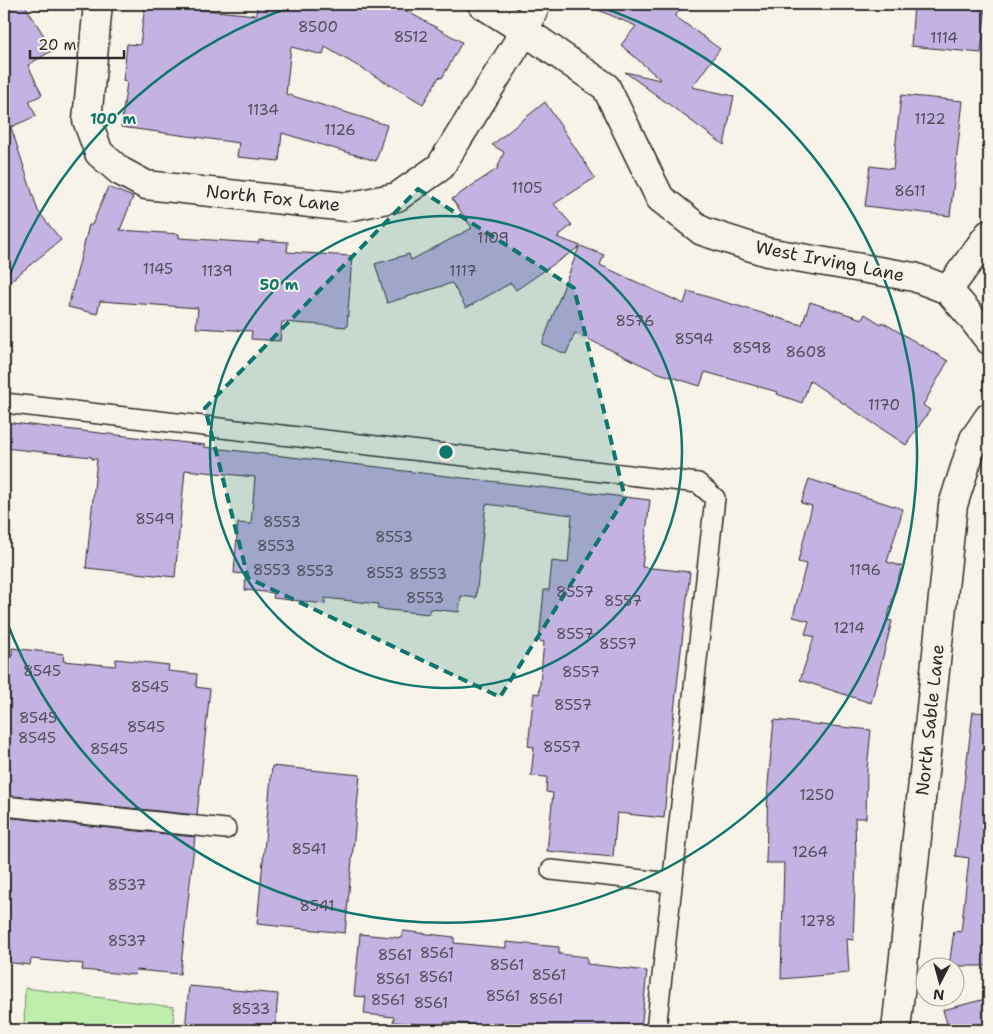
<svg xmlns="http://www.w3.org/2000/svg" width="993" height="1034" viewBox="0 0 993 1034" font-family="'Shantell Sans',sans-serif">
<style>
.green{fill:#beedac;stroke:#748c6c}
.building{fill:#c3b2e2;stroke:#2b2b2b}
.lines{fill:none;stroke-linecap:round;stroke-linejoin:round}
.service-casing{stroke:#2b2b2b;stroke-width:22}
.minor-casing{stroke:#2b2b2b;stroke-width:31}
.service{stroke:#f7f3e8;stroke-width:19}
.minor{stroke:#f7f3e8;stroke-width:28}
.marked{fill:#0f766e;fill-opacity:0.2;stroke:#0f766e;stroke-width:4;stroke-dasharray:10 6;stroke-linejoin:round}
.ring{fill:none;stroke:#0f766e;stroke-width:2.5}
.labels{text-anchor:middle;stroke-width:4;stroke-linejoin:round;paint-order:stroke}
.number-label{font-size:15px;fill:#514d59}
.street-label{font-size:18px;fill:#2b2b2b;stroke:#f7f3e8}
.centre{fill:#0f766e;stroke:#f7f3e8;stroke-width:2.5}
.ring-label{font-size:15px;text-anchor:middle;font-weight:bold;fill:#0f766e;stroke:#f7f3e8;stroke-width:4;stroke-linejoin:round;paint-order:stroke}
</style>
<rect width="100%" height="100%" fill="#f7f3e8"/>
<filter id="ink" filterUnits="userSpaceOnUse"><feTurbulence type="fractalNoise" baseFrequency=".02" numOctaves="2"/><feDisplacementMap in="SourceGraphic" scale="10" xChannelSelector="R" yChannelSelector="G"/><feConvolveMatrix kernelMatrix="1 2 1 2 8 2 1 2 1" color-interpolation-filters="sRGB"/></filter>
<g filter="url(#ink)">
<path class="green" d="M25 988 174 1007 173 1030H24Z"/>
<path class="building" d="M4 4H24L53 50 28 65 42 95 29 101 36 116 11 127 38 211 61 240 4 286Z
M145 4 256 15 257 4H394L462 42 442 78 439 77 423 104 325 47 323 55 291 47 286 94 387 125 376 161 282 133 279 161 237 157 239 143 121 127 127 82 123 81 127 44 140 45Z
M584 4H685L675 16 720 49 692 87 734 96 724 145 625 72 660 80V79L621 45 636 26Z
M914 4H986L981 53 911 46Z
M901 95 963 101 950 216 865 206 870 166 893 169Z
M545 102 595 178 554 204 572 225 557 237 604 255 600 265 684 304 688 291 802 325 810 302 862 319 865 314 881 324 882 322 948 361 923 405 930 410 906 445 810 381 802 403 777 394 778 392 705 372 700 386 659 373 575 333 566 354 542 344 579 247 516 290 511 283 466 308 452 283 387 303 375 264 409 254 411 260 472 228 452 199 497 169 504 152 492 145Z
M108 187 133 197 120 230 179 234V238L259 243V240L288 242 287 252 352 256 347 327 282 322 280 341 251 339 252 331 196 328 198 308 100 301 97 314 68 307 89 225H92Z
M4 422 205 445 204 447 396 469V470L650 500 642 567 690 572 672 729 664 818 617 813 613 857 547 851 553 793 546 792 547 777 531 776 534 747 528 746 534 693 539 694 544 642 539 641 544 590H549L552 561 568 563 572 515 486 504 476 598 461 596 459 612 430 609V614L377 609 378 604 325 598V604L273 598 274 593 245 590 246 574 234 573 238 523 251 524 255 477 185 470 175 577 86 568 97 459H92V457L4 448Z
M809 479 903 509 887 562 902 566 887 620 892 621 871 703 800 680 814 637 805 634 809 621 793 617 806 564 798 562 812 506 801 503Z
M12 648 64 654 63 661 115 666 116 659 169 665 168 671 197 674 196 687 210 689 197 815 4 795V655L12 656Z
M973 712 989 713V966H949L954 931 961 932 969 858 955 856Z
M774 720 871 730 867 769 866 818H855L856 862 853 940 847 939 849 973 781 979 784 863H766L768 784Z
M272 766 360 775 345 933 257 924Z
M4 817 195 837 180 974 136 970 135 975 82 970 83 964 31 959 30 965 4 962Z
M403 931 454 937V943L506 948V942L559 947V954L587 957V964L647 971 641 1030H497V1027L445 1022V1027L393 1022 394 1017 364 1014 366 997 354 996 360 934 402 938Z
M189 986 278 994 275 1030H185Z
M989 998V1030H949L943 1010Z"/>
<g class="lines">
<defs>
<path id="service" d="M4 403 698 483 715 498 656 1030
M4 806 226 829
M551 870 672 883"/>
<path id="minor" d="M98 4 87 120 99 153 120 171 146 185 347 207 397 197 440 167 525 31 536 4
M482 4 525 31 606 87 660 198 702 231 767 252 914 277 948 290 969 314 989 340
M948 290 989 234
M896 1030 953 505 974 439 989 417"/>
</defs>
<use href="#service" class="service-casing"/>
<use href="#minor" class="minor-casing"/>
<use href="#service" class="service"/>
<use href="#minor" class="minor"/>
</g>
</g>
<path class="marked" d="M418 189 574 288 625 498 500 697 248 578 205 408Z"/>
<g class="ring">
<circle cx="446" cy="452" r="236"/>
<path d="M5 287A471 471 0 0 1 300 4M592 4A471 471 0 1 1 5 617"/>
</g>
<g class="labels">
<g class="number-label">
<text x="318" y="32">8500</text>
<text x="411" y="42">8512</text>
<text x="944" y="43">1114</text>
<text x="263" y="115">1134</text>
<text x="930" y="124">1122</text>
<text x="340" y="135">1126</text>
<text x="527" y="193">1105</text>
<text x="910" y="196">8611</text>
<text x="493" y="243">1109</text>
<text x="158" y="274">1145</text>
<text x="217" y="276">1139</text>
<text x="463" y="276">1117</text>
<text x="635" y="326">8576</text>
<text x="694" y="344">8594</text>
<text x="752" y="353">8598</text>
<text x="806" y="357">8608</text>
<text x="884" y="410">1170</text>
<text x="155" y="524">8549</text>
<text x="282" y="527">8553</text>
<text x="394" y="542">8553</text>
<text x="276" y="551">8553</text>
<text x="272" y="575">8553</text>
<text x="865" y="575">1196</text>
<text x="315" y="576">8553</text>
<text x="385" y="578">8553</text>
<text x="428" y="579">8553</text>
<text x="575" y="597">8557</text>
<text x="425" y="603">8553</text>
<text x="623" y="606">8557</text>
<text x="849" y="633">1214</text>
<text x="575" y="639">8557</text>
<text x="618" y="649">8557</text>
<text x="42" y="676">8545</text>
<text x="581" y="677">8557</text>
<text x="150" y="692">8545</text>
<text x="573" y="710">8557</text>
<text x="38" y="723">8545</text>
<text x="146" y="732">8545</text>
<text x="37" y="743">8545</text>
<text x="562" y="752">8557</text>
<text x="109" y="754">8545</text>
<text x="817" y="800">1250</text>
<text x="309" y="854">8541</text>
<text x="810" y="857">1264</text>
<text x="127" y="890">8537</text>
<text x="317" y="911">8541</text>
<text x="818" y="926">1278</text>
<text x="127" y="946">8537</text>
<text x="437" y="958">8561</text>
<text x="395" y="960">8561</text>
<text x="507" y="970">8561</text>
<text x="549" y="980">8561</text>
<text x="436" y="982">8561</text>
<text x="393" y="984">8561</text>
<text x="503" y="1001">8561</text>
<text x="546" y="1004">8561</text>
<text x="388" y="1005">8561</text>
<text x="431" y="1008">8561</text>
<text x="251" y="1014">8533</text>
</g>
<g class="street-label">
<text transform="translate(273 198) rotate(6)" y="6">North Fox Lane</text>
<text transform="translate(830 261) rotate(11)" y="6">West Irving Lane</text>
<text transform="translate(930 720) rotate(-84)" y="6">North Sable Lane</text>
</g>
</g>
<circle cx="446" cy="452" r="8" class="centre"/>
<g class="ring-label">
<text x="113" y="124">100 m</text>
<text x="279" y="290">50 m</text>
</g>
<rect width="993" height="1034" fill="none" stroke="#f7f3e8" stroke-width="20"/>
<rect x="10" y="10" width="973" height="1014" fill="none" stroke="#2b2b2b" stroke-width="2" filter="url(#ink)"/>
<g transform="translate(940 982) rotate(186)"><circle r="24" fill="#f7f3e8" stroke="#a5a39c"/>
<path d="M0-4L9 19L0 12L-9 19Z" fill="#2b2b2b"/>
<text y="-8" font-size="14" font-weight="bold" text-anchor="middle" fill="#2b2b2b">N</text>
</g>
<path d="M30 50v8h94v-8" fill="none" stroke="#2b2b2b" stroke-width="2.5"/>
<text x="38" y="50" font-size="15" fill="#2b2b2b" stroke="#f7f3e8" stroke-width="4" paint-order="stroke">20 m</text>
</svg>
